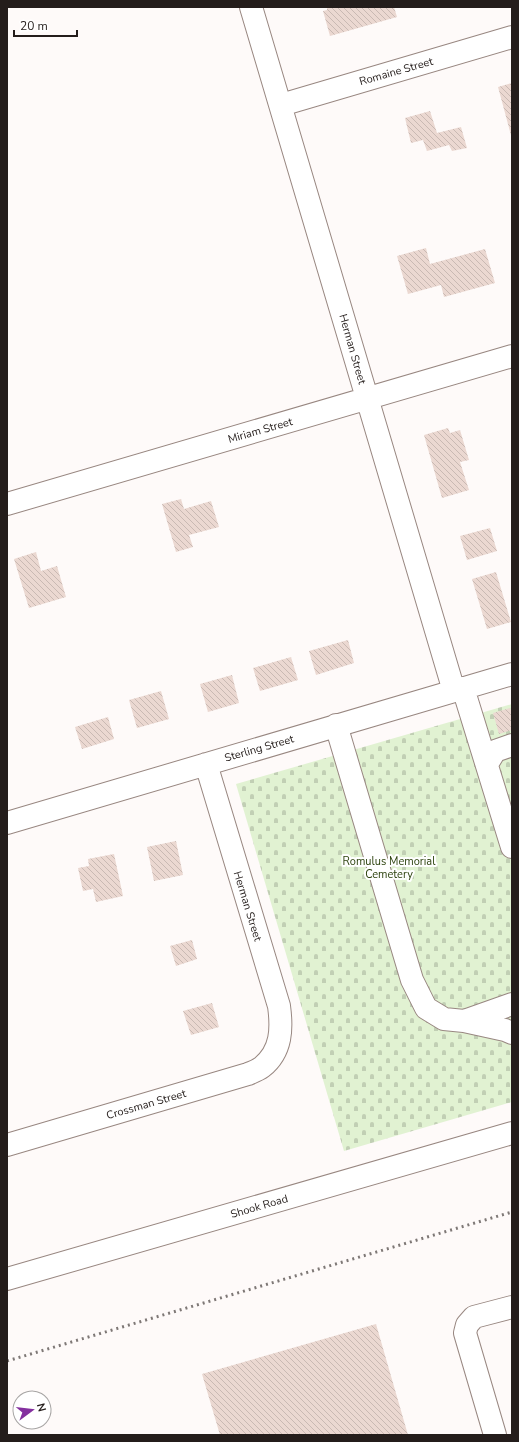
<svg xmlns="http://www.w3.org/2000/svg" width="519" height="1442" viewBox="0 0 519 1442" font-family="'Nunito Sans',sans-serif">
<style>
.cemetery{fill:url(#cemetery-stones)}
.building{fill:url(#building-back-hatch)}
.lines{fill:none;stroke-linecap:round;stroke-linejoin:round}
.minor-casing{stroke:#988781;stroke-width:24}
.minor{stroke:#fff;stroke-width:22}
.rail{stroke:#7e7876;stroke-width:3;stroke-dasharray:2 4;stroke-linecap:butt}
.labels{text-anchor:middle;stroke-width:4;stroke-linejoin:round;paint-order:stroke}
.street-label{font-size:11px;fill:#241d1b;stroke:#fff}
.park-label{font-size:11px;fill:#2c420d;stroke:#fff}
</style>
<defs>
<pattern id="cemetery-stones" width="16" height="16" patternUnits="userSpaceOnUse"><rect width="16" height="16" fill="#e1f2d2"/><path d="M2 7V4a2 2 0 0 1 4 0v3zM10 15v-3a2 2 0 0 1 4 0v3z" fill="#c1cfb4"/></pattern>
<pattern id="building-back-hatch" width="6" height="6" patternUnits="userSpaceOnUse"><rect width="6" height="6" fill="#ebd8d1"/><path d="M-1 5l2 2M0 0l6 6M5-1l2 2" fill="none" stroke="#c9b9b3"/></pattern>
</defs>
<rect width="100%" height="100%" fill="#fefaf9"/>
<path class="cemetery" d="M512 704V1102L344 1151 236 784Z"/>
<path class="building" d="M327 7H394L397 17 330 36 323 11 327 10Z
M512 83V139L498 87Z
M430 111 437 133 461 127 467 148 452 151 449 145 427 151 423 140 411 143 405 118Z
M426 248 430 264 485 249 495 283 444 297 441 285 408 294 397 256Z
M448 428 450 433 460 430 469 460 460 462 469 490 442 498 424 435Z
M181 499 184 509 211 501 219 527 189 535 193 547 176 552 162 504Z
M490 528 497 551 467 560 460 536Z
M36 552 41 571 57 566 66 597 29 608 14 559Z
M496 572 511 622 487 629 472 579Z
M348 640 354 663 316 675 309 651Z
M291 657 298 680 260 691 253 668Z
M232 675 239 703 208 712 200 684Z
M161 691 169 719 137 728 129 700Z
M510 708 512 713V730L499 734 493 713Z
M108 717 114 739 82 749 75 727Z
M176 841 183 875 154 881 147 847Z
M114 854 123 896 96 902 93 889 83 891 78 868 89 866 88 859Z
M192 940 197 959 176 966 170 946Z
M212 1003 219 1027 191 1035 183 1011Z
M376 1324 408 1435H220L202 1374Z"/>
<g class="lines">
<defs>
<path id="minor" d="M251 7 454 691
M281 105 512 37
M7 504 512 356
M463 688 512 847
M336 725 412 980 426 1008 444 1019 464 1021 505 1030 512 1033
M487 764 495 751 512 745
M7 823 512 674
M464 1021 512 1004
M7 1145 248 1074C253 1072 258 1070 262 1067 282 1051 282 1028 279 1006L206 764
M7 1279 512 1133
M495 1435 465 1333 467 1325 474 1317 512 1307"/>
</defs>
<use href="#minor" class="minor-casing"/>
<use href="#minor" class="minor"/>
<path class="rail" d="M7 1361 512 1212"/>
</g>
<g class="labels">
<g class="street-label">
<text transform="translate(396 71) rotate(-16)" y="4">Romaine Street</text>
<text transform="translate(353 349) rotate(74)" y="4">Herman Street</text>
<text transform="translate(260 430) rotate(-16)" y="4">Miriam Street</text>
<text transform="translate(259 748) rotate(-16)" y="4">Sterling Street</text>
<text transform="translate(248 906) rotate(73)" y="4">Herman Street</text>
<text transform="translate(146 1104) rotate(-16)" y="4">Crossman Street</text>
<text transform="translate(259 1206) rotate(-16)" y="4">Shook Road</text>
</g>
<g class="park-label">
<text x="389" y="865">Romulus Memorial<tspan x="389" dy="13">Cemetery</tspan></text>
</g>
</g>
<rect width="519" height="1442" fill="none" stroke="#241d1b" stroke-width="16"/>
<g transform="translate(32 1410) rotate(75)"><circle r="19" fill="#ffffff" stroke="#a7a5a4"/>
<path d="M0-3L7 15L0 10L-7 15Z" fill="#84309f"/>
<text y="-6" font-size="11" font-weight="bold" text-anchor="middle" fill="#241d1b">N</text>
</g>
<path d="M14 30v6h63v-6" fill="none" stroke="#241d1b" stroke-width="2"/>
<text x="20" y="30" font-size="12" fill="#241d1b" stroke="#ffffff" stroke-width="3" paint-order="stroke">20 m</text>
</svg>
